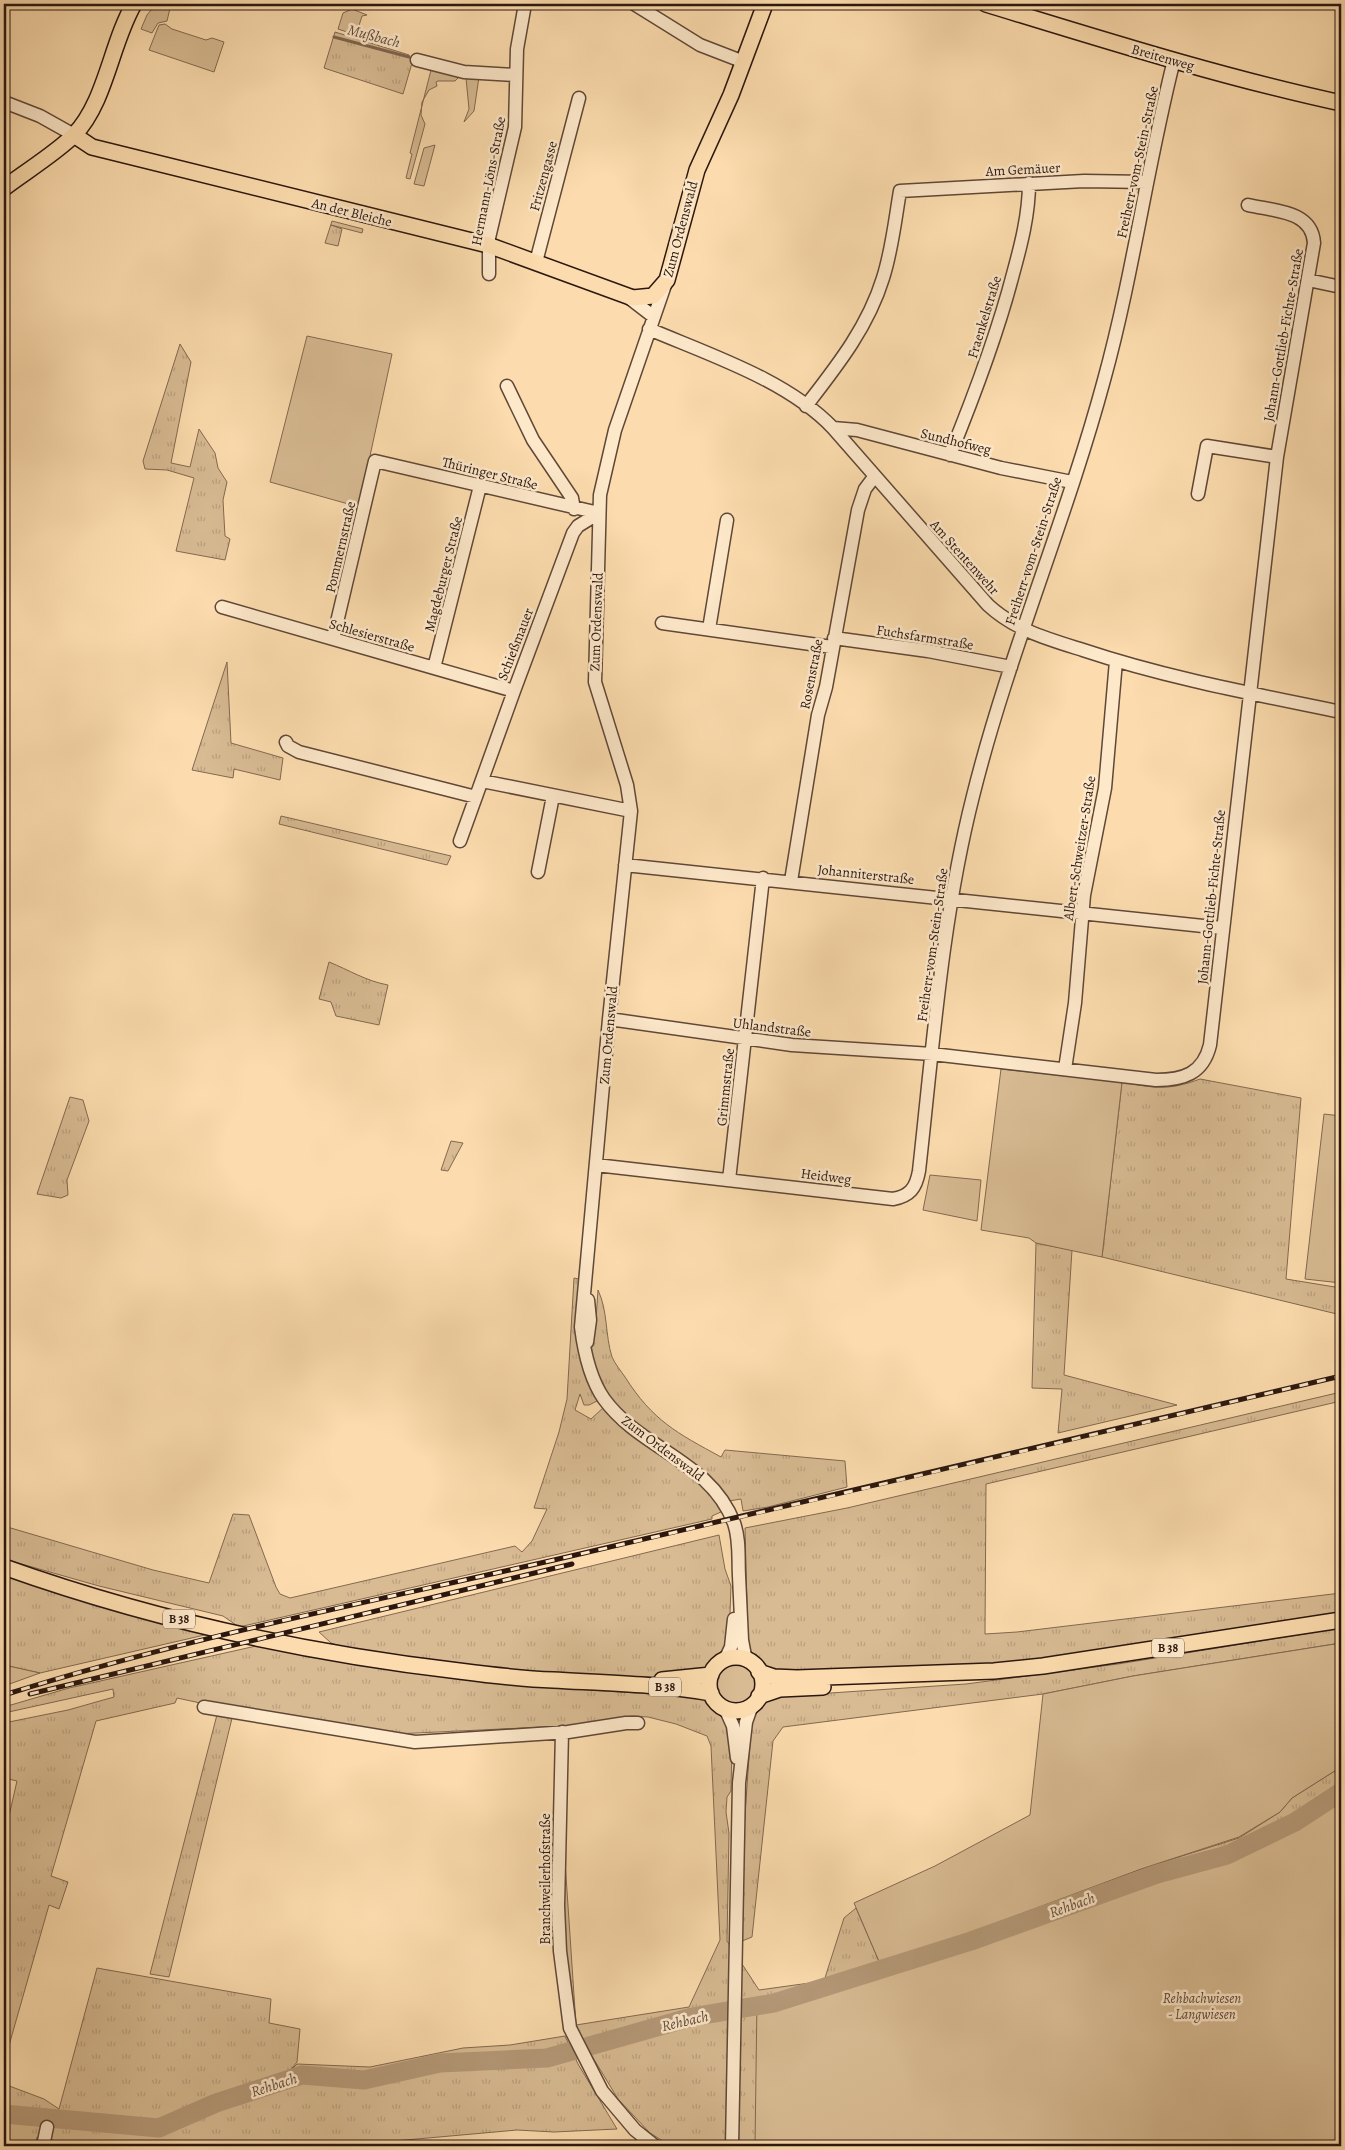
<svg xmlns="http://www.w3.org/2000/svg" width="1345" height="2150" viewBox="0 0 1345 2150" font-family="Alegreya,serif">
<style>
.grass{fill:url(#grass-tufts);stroke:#826951}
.green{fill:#d8bb93;stroke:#826951}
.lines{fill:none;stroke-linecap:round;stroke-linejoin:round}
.stream{stroke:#7e654e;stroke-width:3}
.river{stroke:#b59978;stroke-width:19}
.minor-casing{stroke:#5f4837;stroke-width:15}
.major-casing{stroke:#2b170f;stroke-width:18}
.minor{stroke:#fde8ca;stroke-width:12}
.major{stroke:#fcdcae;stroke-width:15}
.rail-casing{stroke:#2b170f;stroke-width:5}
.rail{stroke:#fde8ca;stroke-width:3;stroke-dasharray:9;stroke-linecap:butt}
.labels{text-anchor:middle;stroke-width:5;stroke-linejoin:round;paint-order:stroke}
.shield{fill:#fde8ca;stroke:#6a5647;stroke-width:1}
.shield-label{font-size:12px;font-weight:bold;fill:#2b170f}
.street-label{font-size:14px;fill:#2b170f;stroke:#fde8ca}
.park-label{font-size:14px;font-style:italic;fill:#5f4837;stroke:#fde8ca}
.water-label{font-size:15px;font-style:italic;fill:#624b39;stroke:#fde8ca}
</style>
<defs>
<pattern id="grass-tufts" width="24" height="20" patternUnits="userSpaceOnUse" patternTransform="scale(1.25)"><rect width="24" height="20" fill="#d8bb93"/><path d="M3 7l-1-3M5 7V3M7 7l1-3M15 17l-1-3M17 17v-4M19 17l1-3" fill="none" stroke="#baa07e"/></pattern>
</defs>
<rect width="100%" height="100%" fill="#fcdcae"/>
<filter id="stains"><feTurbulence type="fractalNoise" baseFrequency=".004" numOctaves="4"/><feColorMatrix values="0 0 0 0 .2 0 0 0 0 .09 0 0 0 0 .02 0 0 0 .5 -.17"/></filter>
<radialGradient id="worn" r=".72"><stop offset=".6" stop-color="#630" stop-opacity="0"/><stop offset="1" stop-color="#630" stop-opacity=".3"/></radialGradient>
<path class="grass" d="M335 32 409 55 412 63 403 94 324 68Z
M332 221 363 229 362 233 331 225 342 229 338 246 325 243Z
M180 344 191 362 171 463 190 467 199 429 215 453 218 468 227 482 223 500 225 536 230 539 225 560 176 551 194 478 167 470 145 469 143 461Z
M227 662 231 743 283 758 280 780 234 769 233 778 192 770Z
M281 816 451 856 447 865 279 824Z
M329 962C349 970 366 981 388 985L379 1025 336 1016 331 1002 319 999Z
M1200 1079 1301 1098 1286 1279 1341 1288V1315L1102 1257 1122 1082C1154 1088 1168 1091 1200 1079Z
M70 1097 83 1100 89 1121 67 1180 68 1195 61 1198 37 1194Z
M451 1141 463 1143 448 1171 441 1170Z
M1036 1243 1072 1250 1064 1375 1177 1405 1058 1433 1062 1389 1032 1388Z
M574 1278 579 1279 576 1318 599 1400 589 1405H584L580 1394 575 1410 591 1419 604 1407 624 1429 695 1476 723 1511 712 1516V1519L239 1627 223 1616 99 1586 4 1559V1526L153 1570 209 1583 233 1514 249 1515 276 1587 280 1594 290 1598 515 1546 522 1552 532 1541 547 1509 534 1508 559 1432 567 1399Z
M598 1290C608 1311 605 1335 612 1357 615 1364 621 1371 625 1377 653 1421 677 1433 721 1457L725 1450 845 1461 847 1487 768 1507 743 1511 741 1499 729 1501C698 1449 624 1438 600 1380 597 1373 593 1365 592 1358 590 1344 595 1334 596 1320 597 1310 597 1300 598 1290Z
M1341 1392V1401L986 1484 985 1634 1017 1632 1341 1593V1615L1061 1657 990 1665 768 1673 751 1655 748 1644 745 1528 847 1508Z
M719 1535 725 1569 731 1586 729 1640 723 1655 705 1670 684 1676 596 1678 449 1663 346 1648 331 1643 319 1632Z
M4 1573 209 1634 40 1673 4 1665Z
M1341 1628V1643L1133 1676 1043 1694 783 1727 773 1741 752 1937 742 1941 741 1873 752 1714 760 1704 770 1697 966 1684 1118 1664Z
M265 1644C301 1656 339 1660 376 1667 482 1684 590 1691 697 1696 739 1711 731 1755 731 1791L727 1797 726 1812 729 1833 727 1941 759 1990 824 1981 844 1918 856 1908 881 1966 1141 1869 1239 1838 1280 1812 1292 1798 1341 1767V2059L847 2146H671L650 2133 618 2099 581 2038 576 2026 554 1945 565 1861 576 2025 689 2007 720 1940 711 1746 707 1736 676 1724 648 1717 632 1716 565 1726 395 1734 234 1710 169 1977 150 1974 219 1707 177 1698 175 1703 96 1721 51 1876 68 1882 59 1909 49 1905 4 2063V1838L17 1781 4 1778V1723L68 1710 114 1697 113 1689 4 1713V1707L69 1688Z
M97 1968 271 1999 269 2023 300 2029 297 2062 289 2072 297 2064 370 2067 463 2048 510 2045 565 2036 578 2064 617 2129 554 2132 517 2130 339 2146H82L37 2137 35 2146H4V2084L44 2099 59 2109Z"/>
<path class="green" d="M156 4H171L167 21 158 23 152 33 141 29 147 15Z
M352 9 367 15 362 16 356 35 338 29 343 13Z
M165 24 172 29 206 40 212 38 224 42 214 72 149 50 159 25Z
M431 70 462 74 455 81H438L436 82 437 86 429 90 422 102 421 115 425 124 410 179 406 178 412 154 410 153Z
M479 77 474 111 464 122 469 109 466 78Z
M435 145 424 186 414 184 424 148Z
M307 336 392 354 359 507 270 482Z
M1001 1069 1122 1082 1102 1257 1036 1243 1029 1238 981 1230Z
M1324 1114 1341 1116V1283L1305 1279Z
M930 1175 981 1180 977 1221 923 1210Z
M1341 1643V1767L1292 1798 1280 1812 1239 1837 1141 1869 881 1966 854 1903 935 1866 1030 1815 1043 1694 1133 1676Z
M4 1665 40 1673 4 1686Z
M716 1685a20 20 0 1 1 40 0a20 20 0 1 1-40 0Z
M1341 1783V2146H755L757 2000 798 1998 826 1988 852 1986 890 1969 906 1966 1042 1915 1133 1885 1167 1867 1239 1853 1271 1834 1296 1824 1335 1786Z"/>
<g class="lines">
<path class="stream" d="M334 37 409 57"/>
<path class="river" d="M4 2114 159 2128 216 2103 302 2075 364 2080 440 2063 547 2058 692 2017 774 2003 971 1941 1157 1874 1227 1855 1295 1822 1341 1792"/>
<defs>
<path id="minor" d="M634 4 700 45 744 62
M417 60 464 72 516 75
M4 102 40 116 74 135
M536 262 579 98
M489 274V238L515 127 517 49 525 4
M1308 280 1341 287
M665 285 615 430 600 495 595 682 627 785 631 811 609 1019 581 1327C584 1351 590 1379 604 1399 641 1450 710 1460 734 1523 740 1540 738 1558 739 1576 740 1597 741 1619 742 1640L745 1656 750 1662
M628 297 654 317
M649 329C710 355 787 380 833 428L988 605C1015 630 1048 639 1083 650 1167 678 1254 694 1341 712
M507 386 533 440 572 498 574 509
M806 406C837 366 868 327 883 278 892 250 895 220 900 191L1084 181 1147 182
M833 428 857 430 1001 468 1072 482
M950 455C974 396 997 336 1013 274 1021 245 1029 214 1029 183
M1198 494 1207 446 1277 457
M222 607 514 691
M662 623 832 647
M709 629 727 520
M834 638 928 651 1011 667
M333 639 375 461 599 513
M434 668 480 486
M286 742 288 746 299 752 476 797
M482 781 631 811
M460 841 514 691 573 533 578 526 599 513
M625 865 1222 928
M538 872 553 796
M791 881 818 715 826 687 858 510 865 489 874 477
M609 1019 792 1045 932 1054 1156 1080C1183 1080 1203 1074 1210 1045L1277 457 1314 243C1312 210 1273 211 1248 205
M1065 1069 1075 1003 1084 895 1105 788 1116 661
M596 1165 893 1199C910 1196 916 1188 919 1171 933 1046 942 918 973 796 1008 655 1066 521 1104 380 1133 275 1147 166 1174 60
M729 1180 763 878
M587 1342 590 1320 588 1300
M725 1660 731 1647 734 1619
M204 1707 415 1742 568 1732 626 1723H638
M725 1708 733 1726 737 1758
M562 1732 558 1906 560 1951 570 2028 602 2091 635 2130 655 2146
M43 2146 47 2127
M732 2146 739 1783 746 1722 752 1705"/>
<path id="major" d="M986 4C1104 40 1221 77 1341 103
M74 135 92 147 488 245 633 298 653 296 667 280 697 170 731 95 765 4
M4 188C25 172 56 153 74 135 106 102 111 43 134 4
M4 1567C150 1619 305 1653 459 1671 490 1675 522 1679 553 1680 606 1683 658 1684 711 1693
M709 1684a27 27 0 1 1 54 0a27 27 0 1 1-54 0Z
M759 1672 774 1677 797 1678 994 1671 1043 1666 1341 1620
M662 1680 711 1675
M759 1696 780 1689 823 1687"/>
</defs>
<use href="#minor" class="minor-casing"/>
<use href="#major" class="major-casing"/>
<use href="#minor" class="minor"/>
<use href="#major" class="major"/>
<defs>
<path id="rail" d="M30 1694 572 1564
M4 1695C184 1638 370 1602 554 1560 817 1500 1079 1438 1341 1376"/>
</defs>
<use href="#rail" class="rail-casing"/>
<use href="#rail" class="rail"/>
</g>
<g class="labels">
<g class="shield">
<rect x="163" y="1609.5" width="32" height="19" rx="4"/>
<rect x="1152" y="1638.5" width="32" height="19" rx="4"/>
<rect x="649" y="1677.5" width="32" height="19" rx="4"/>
</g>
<g class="shield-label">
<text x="179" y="1623">B 38</text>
<text x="1168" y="1652">B 38</text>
<text x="665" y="1691">B 38</text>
</g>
<g class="street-label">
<text transform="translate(1163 57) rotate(16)" y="5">Breitenweg</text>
<text transform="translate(1137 162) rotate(-78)" y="5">Freiherr-vom-Stein-Straße</text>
<text transform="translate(1023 169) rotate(-3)" y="5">Am Gemäuer</text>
<text transform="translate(543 176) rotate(-75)" y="5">Fritzengasse</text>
<text transform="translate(488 181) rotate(-79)" y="5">Hermann-Löns-Straße</text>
<text transform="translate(352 212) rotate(14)" y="5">An der Bleiche</text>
<text transform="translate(680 229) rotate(-75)" y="5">Zum Ordenswald</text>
<text transform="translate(984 317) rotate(-73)" y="5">Fraenkelstraße</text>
<text transform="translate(1283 335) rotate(-80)" y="5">Johann-Gottlieb-Fichte-Straße</text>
<text transform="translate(956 441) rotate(14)" y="5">Sundhofweg</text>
<text transform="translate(490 473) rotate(14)" y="5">Thüringer Straße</text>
<text transform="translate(340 547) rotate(-77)" y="5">Pommernstraße</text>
<text transform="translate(1033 551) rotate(-72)" y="5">Freiherr-vom-Stein-Straße</text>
<text transform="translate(965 557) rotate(48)" y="5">Am Stentenwehr</text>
<text transform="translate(443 574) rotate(-76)" y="5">Magdeburger Straße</text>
<text transform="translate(596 622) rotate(-88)" y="5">Zum Ordenswald</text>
<text transform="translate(372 635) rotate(16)" y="5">Schlesierstraße</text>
<text transform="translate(925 637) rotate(9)" y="5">Fuchsfarmstraße</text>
<text transform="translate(515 644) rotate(-69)" y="5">Schießmauer</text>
<text transform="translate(811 674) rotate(-79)" y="5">Rosenstraße</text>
<text transform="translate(1079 848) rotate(-81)" y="5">Albert-Schweitzer-Straße</text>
<text transform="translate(866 874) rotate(6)" y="5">Johanniterstraße</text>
<text transform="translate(1211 897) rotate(-84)" y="5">Johann-Gottlieb-Fichte-Straße</text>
<text transform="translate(932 945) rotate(-82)" y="5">Freiherr-vom-Stein-Straße</text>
<text transform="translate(772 1027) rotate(7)" y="5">Uhlandstraße</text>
<text transform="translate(608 1035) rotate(-85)" y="5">Zum Ordenswald</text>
<text transform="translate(725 1087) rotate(-84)" y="5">Grimmstraße</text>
<text transform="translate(826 1176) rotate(7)" y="5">Heidweg</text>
<text transform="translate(663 1448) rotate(37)" y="5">Zum Ordenswald</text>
<text transform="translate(545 1879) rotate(-90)" y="5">Branchweilerhofstraße</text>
</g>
<g class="park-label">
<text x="1202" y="2003">Rehbachwiesen<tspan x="1202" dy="16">- Langwiesen</tspan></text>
</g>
<g class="water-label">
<text transform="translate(374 36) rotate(15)" y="5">Mußbach</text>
<text transform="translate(1072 1905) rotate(-20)" y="5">Rehbach</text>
<text transform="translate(685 2021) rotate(-13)" y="5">Rehbach</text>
<text transform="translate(274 2085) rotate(-18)" y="5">Rehbach</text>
</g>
</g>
<rect width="1345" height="2150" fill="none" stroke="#fcdcae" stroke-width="20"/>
<rect x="5" y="5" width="1335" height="2140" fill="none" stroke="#2b170f" stroke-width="2.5"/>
<rect x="10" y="10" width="1325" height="2130" fill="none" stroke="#2b170f"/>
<rect width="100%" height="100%" filter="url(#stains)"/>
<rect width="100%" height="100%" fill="url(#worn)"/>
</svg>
